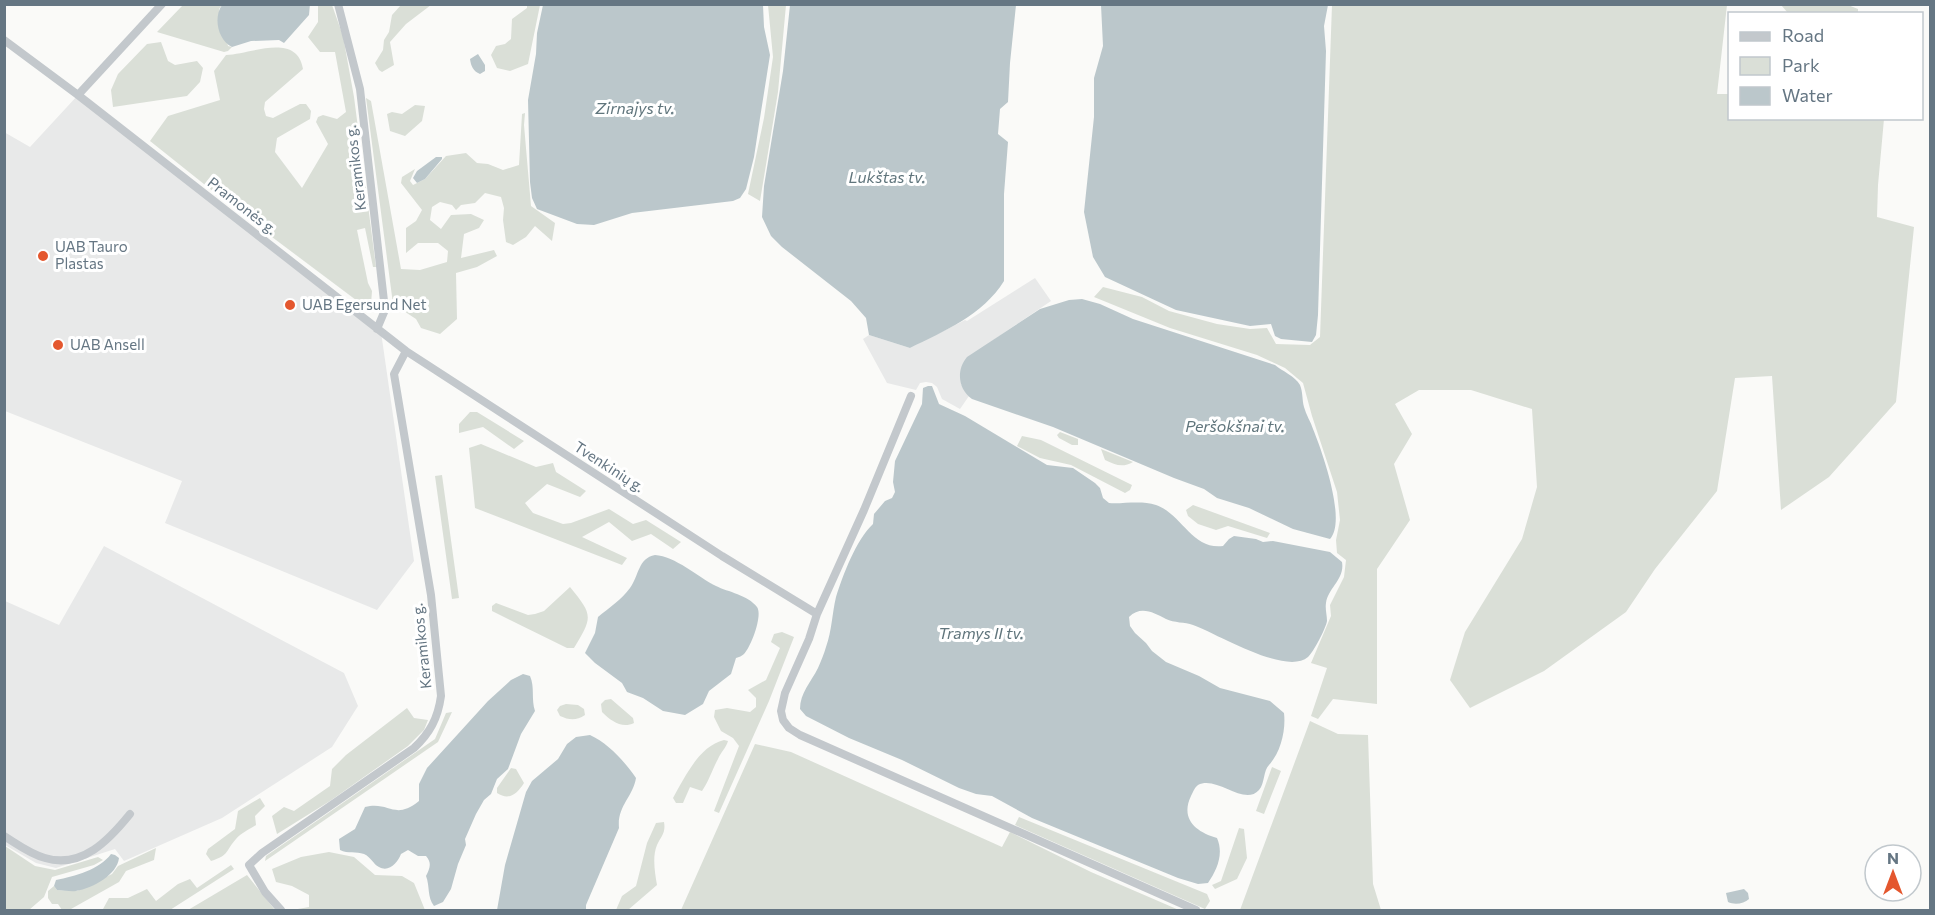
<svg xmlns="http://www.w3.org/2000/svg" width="1935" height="915" viewBox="0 0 1935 915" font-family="Commissioner,sans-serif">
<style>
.built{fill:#e8e9e9}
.green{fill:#dadfd7}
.water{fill:#bbc7cb}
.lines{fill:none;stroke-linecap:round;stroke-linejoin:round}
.minor{stroke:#c3c8cc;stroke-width:8}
.poi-dot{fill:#e4572e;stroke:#fff;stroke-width:2}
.labels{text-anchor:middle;stroke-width:6;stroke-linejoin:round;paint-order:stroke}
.street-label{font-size:15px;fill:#657683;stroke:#fff}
.poi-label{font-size:15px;fill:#657683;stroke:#fff;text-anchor:start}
.water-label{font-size:16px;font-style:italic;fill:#60757c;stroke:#fff}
</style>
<rect width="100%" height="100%" fill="#fafaf8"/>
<path class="built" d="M78 95 381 332 414 561 377 610 165 523 182 481 5 411 4 132 30 147Z
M1035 278 1051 301 989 343 961 384 969 396 960 409 942 399 937 387 932 383 926 382 920 383 916 390 887 383 863 339 869 335 910 348 965 320 967 321Z
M104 546 344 673 358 706 332 747 222 818 124 861 115 849 56 868 36 863 5 845V601L59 625Z"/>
<path class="green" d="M183 5H222L219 9 228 46 232 47 228 51 224 52 157 32Z
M318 5H332L343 36 354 97 376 267H373L365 228 357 230 368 283 372 291 371 304 364 306 244 216 150 141 168 116 220 100 214 71 226 55C251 54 297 32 303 69L265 102 264 109 266 116 273 118 300 104H306L311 111 310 119 277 138 275 152 302 188 328 144 316 122 318 117 323 115 337 119 346 112 335 52H320L308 37 318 22Z
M401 5H431L406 24 390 42 394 65 382 72 379 70 375 63 383 50 384 40 389 32 392 15Z
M527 5H540L528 64 510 71 497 68 491 55 496 46 505 44 511 39 512 19 527 8Z
M768 5H786L778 92 760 201 748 194 764 118 773 57Z
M1332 5H1727L1717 94H1729L1730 118 1884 119 1878 185 1877 217 1914 227 1896 402 1829 477 1781 510 1772 376 1735 378 1717 491 1655 569 1626 612 1544 671 1470 708 1450 680 1465 632 1522 539 1537 487 1532 409 1471 390H1419L1395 404 1412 434 1394 464 1410 520 1377 569V704L1333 699 1318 719 1311 716 1327 668 1311 663 1331 616 1330 605 1344 577 1346 560 1337 553 1336 540 1340 520 1337 492 1312 416 1303 383 1285 368 1257 355 1170 328 1094 297 1103 287 1142 297 1169 311 1217 324 1250 329 1267 328 1276 344 1310 345 1320 337Z
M1781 5H1848L1858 9V13H1788Z
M161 42 168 61 175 65 197 61 203 68 200 82 187 96 113 107 111 90 118 74 147 44Z
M366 98 371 101 401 269 420 270 447 262 448 251 438 243H418L406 253V228L416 221 422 210 401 183 402 177 415 169 410 181 413 185 425 179 446 156 466 153 477 163 488 164 503 170 519 165 522 114 525 113 524 125 531 206 555 223 552 241 535 226 526 237 513 245 506 242 503 220 504 208 501 197 485 193 475 203 461 205 456 210 452 205 440 202 432 207 430 220 441 229 451 215 471 214 484 220 479 228 464 234 461 258 494 250 497 256 477 267 456 273 457 319 440 334 421 328 416 319 393 304Z
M415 105 425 106 422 121 405 136 390 131 387 114 392 112 402 114Z
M470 412H477L524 441 514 449 483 427 459 433V424Z
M1060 432 1078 439V445H1072L1059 438 1057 435Z
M1022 436 1041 440 1132 485 1130 490 1125 493 1071 465 1040 458 1017 446Z
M481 444 536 467 553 463 556 472 586 491 580 497 547 484 525 503 533 513 563 524 571 523 609 509 633 524 646 520 681 542 673 549 651 534 632 541 609 522 582 537 627 558 622 565 475 508 469 448Z
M1101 449 1133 462C1123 468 1115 465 1105 460Z
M442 475 459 598 452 599 435 476Z
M1193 505 1270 533 1267 538 1228 526 1216 530 1198 524 1188 516 1186 510Z
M570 587C593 615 593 617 574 648H567L492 611V606L496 603 528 615 535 614 544 611Z
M782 632 794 637 769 701 719 813 714 811 739 746 733 738 721 731 714 717 715 710 727 708 750 712 756 707V698L748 690 766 680 780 648 771 642 774 634Z
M611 699 633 718 634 723C622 729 611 721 602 712L601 704 605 700Z
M566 704 578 705 584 709 585 715C576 721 569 720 560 716L557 710 560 706Z
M407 708 414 718 428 720 424 730 408 746 330 801 277 834 272 816 284 807 294 811 330 786 332 769 346 755Z
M452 712 438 742 265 861 266 856 435 739 446 713Z
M1310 721 1338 734 1368 735 1373 884 1381 910H1240Z
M724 740 728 741C726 748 721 752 718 759 712 770 709 781 702 791L690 787 683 803H676L673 798C685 777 699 746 724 740Z
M755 744 791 752 1002 847 1010 832 1091 872 1179 910H681Z
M1272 767 1281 771 1264 814 1256 811Z
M511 768 516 769 524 783C517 794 509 801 497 793V788Z
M260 798 265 806 255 816 256 825C250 829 241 833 236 839 225 851 230 855 211 861L206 854 208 849 235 829 238 811Z
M1019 817 1207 894 1210 901 1205 909 1015 825Z
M664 822C666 833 661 836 657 845 652 857 655 873 657 885L628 910H616L622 896 636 886 647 843 656 823Z
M1239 828 1244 829 1247 858 1237 879 1215 889 1212 885 1221 881Z
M5 846 35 866 55 870 98 857 103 860 94 865 52 877 44 897 29 910H5Z
M156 848 154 860 126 871 119 882 71 909 62 910 58 904H52L48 898V891L54 886 57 890 77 891 112 874 118 866Z
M329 852 354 857 375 875 402 876 414 883 425 910H292L309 907V895L292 886 276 882 272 869 301 857Z
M231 865 234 869 170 910H104L103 909 109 898H128L147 889 156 901 178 884 190 879 197 888Z
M247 875 275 910H188Z"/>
<path class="water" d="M310 4 309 15 284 43 279 40 251 41 232 47C218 40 213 18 222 5Z
M543 5H763L764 27 770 55 760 118 754 157 746 189 740 198 733 201 632 213 594 225 577 224 537 209 532 198 530 182 528 100 536 54 537 33Z
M790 5H1016L1010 63 1008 102 1000 109 998 134 1008 142 1004 194V281C983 315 944 331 910 348L869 335 866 318 851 301 782 247 771 236 762 217 764 186 783 71Z
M1101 5H1328L1324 26 1326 51 1318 315 1316 335 1312 342 1281 339 1275 336 1271 324 1250 326 1176 310 1105 277 1093 257 1084 212 1094 117V78L1103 46Z
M478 54 485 65V71L480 74C473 71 471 66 470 59Z
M436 157H442V159L425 179 417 183 413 178 417 171Z
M1082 299 1100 304 1133 319 1275 365C1282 371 1295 376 1300 385 1303 392 1302 400 1304 407 1306 415 1311 422 1313 429 1322 451 1347 521 1330 539L1293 529 1249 508 1217 498 1204 489 1174 478 1053 427 972 399C958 389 956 370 967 357L1040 309 1069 300Z
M928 386H932L939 404 965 416 1047 465 1073 468 1095 483 1100 488 1103 498 1109 503C1124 504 1141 500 1156 505 1182 514 1192 550 1223 546L1229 539 1234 536 1256 539 1263 542 1273 541 1330 552 1342 562C1345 579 1328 588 1326 603 1325 609 1327 615 1327 621 1326 628 1313 653 1308 657 1286 676 1218 634 1193 625 1185 622 1174 623 1166 619 1154 613 1141 605 1129 617L1130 626 1135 633 1146 643 1152 651 1166 662 1199 676 1220 688 1270 701 1284 713C1286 730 1281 752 1269 765 1263 771 1265 783 1259 790 1244 807 1217 775 1198 785 1195 787 1193 792 1191 796 1180 819 1196 832 1217 838 1224 854 1217 870 1208 883L1198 884 1178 878 1032 818 992 796 976 794 959 788 902 760 849 738 806 716 800 709C800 693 811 682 818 668 821 661 824 654 826 647 832 630 832 614 836 597 843 575 856 540 873 524L874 514 885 501 892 498 895 492 893 482 895 461 922 404 923 388Z
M655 555C675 556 698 577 716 586 728 592 748 595 757 607 763 615 751 647 744 654 742 656 739 657 736 658L731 674 709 691 703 704 685 715 663 711 643 698 627 692 622 683 595 663 585 653 595 633 598 617C609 608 622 599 630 588 639 576 638 558 655 555Z
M523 674 530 676C535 687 531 699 535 711L521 734 508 769 497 779 491 794 484 800 476 814 465 839 466 845 458 864 451 889 443 902 434 906C427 897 430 886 426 876 430 868 432 863 426 856H418L408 850 401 854C398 862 389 873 379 867 373 864 371 857 364 854 356 851 348 854 340 850L339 839 355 829 365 807C390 801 394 821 419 801V784L427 768 488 701 511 680Z
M590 735C608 743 625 762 636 778 633 797 617 806 619 828L586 905V910H497L505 865 526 792 532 781 558 759 567 744 576 737Z
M111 854 115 855 119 858C117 875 93 888 76 891 71 892 63 890 57 890L54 886 56 880C75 876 99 870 111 854Z
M1744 889 1748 893 1749 899C1744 904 1734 905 1728 902L1726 893Z"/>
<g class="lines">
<path class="minor" d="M162 4 78 95 406 351 722 556 817 614
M338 4 360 89 385 310 377 329
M4 40 78 95
M911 396 864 510 817 614 809 639 785 693 781 711 783 720 789 728 800 735 1196 910
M4 836C17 844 30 854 45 858 82 869 109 840 130 814
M281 910 265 892 249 865 262 853 414 748C430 733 438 718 441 696L431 595 394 374 406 351"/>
</g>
<g class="poi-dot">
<circle cx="43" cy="256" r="6"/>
<circle cx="290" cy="305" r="6"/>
<circle cx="58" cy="345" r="6"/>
</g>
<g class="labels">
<g class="street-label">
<text transform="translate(356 168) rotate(-97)" y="5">Keramikos g.</text>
<text transform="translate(242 206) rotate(38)" y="5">Pramonės g.</text>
<text transform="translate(609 467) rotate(33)" y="5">Tvenkinių g.</text>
<text transform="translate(422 646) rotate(-96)" y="5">Keramikos g.</text>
</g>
<g class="poi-label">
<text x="55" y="252">UAB Tauro<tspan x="55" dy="17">Plastas</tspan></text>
<text x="302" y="310">UAB Egersund Net</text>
<text x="70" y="350">UAB Ansell</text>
</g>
<g class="water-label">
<text x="635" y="114">Zirnajys tv.</text>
<text x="887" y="183">Lukštas tv.</text>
<text x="1235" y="432">Peršokšnai tv.</text>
<text x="981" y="639">Tramys II tv.</text>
</g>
</g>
<rect width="1935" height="915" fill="none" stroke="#657683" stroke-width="12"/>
<rect x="1728" y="12" width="195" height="108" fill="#ffffff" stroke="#c1c8cd" stroke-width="1.5"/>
<rect x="1740" y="32" width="30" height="9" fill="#c3c8cc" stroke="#c1c8cd" stroke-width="1.5"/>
<text x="1782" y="42" font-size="18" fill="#657683">Road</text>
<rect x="1740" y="57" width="30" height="18" fill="#dadfd7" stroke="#c1c8cd" stroke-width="1.5"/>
<text x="1782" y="72" font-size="18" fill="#657683">Park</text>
<rect x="1740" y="87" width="30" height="18" fill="#bbc7cb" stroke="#c1c8cd" stroke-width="1.5"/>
<text x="1782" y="102" font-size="18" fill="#657683">Water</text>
<g transform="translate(1893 873)"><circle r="28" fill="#ffffff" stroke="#c1c8cd" stroke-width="1.5"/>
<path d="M0-4.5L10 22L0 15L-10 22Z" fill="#e4572e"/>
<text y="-9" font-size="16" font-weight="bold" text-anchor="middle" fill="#657683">N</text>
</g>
</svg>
